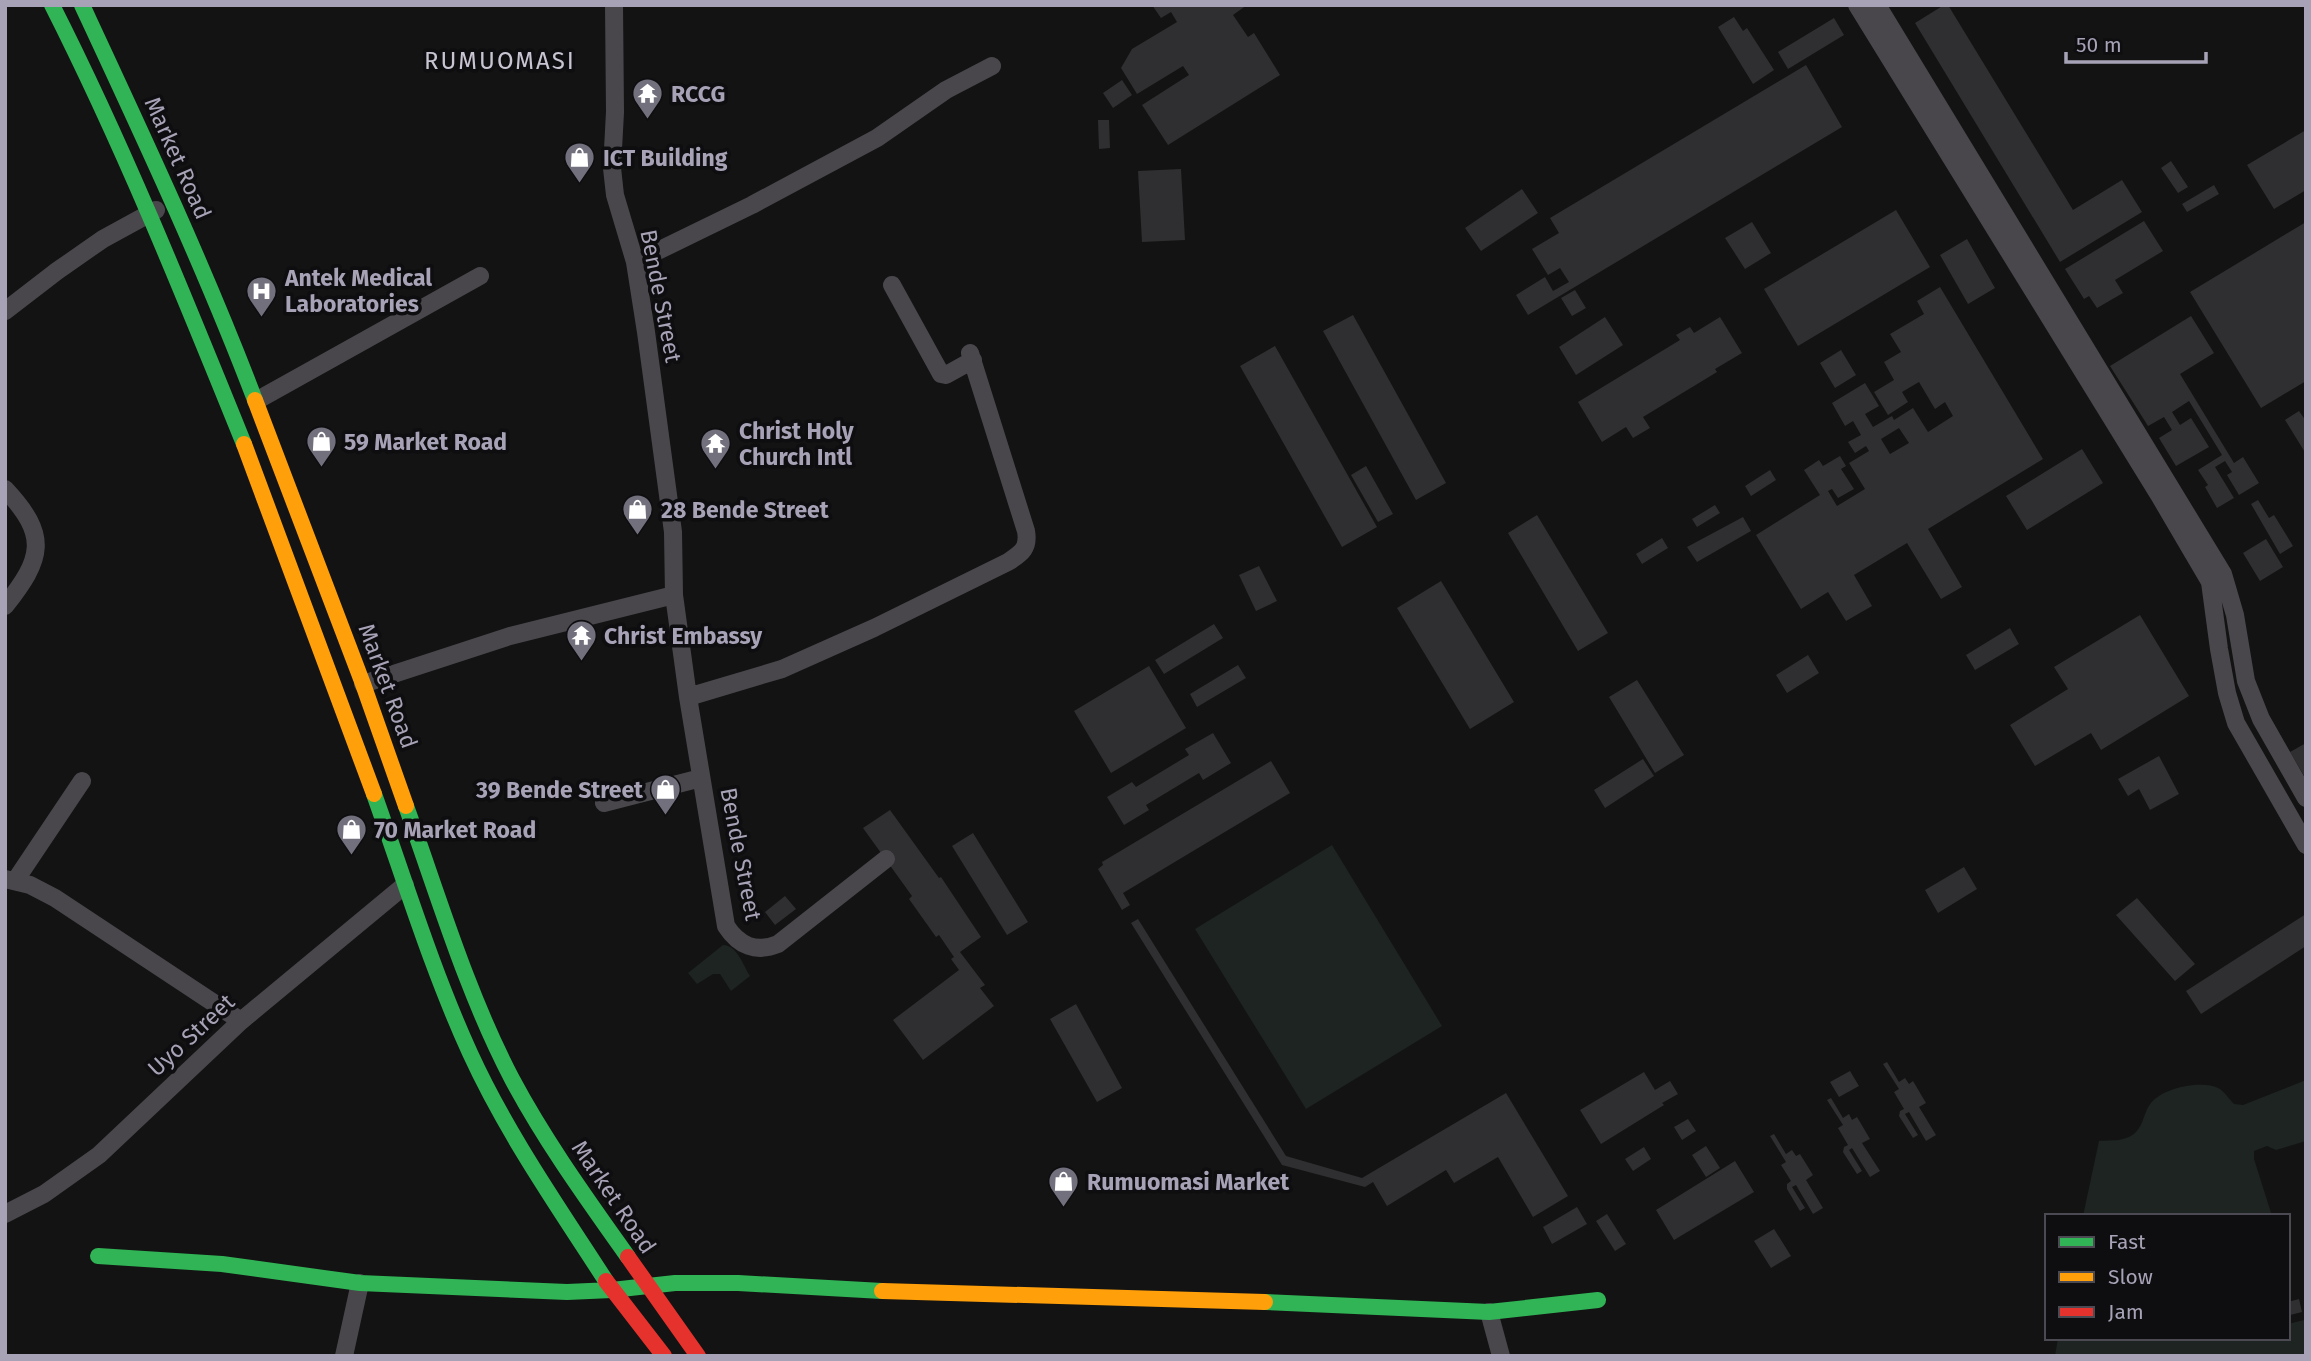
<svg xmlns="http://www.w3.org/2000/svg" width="2311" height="1361" viewBox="0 0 2311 1361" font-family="'Fira Sans',sans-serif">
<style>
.green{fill:#1d2422}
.building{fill:#2f2f31;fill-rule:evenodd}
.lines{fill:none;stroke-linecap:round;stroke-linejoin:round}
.street{stroke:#49474c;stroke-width:18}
.fast{stroke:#30b455;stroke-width:16}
.slow{stroke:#ff9f0a;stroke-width:16}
.jam{stroke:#e5322d;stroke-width:16}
.labels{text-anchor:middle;stroke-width:7;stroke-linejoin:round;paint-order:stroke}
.poi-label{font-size:23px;font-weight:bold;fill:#a7a2b6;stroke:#0e0d0f;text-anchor:start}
.street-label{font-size:23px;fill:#a7a2b6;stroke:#0e0d0f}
.neighbourhood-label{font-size:24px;letter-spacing:2px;fill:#c8c4d2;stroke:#0e0d0f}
</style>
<rect width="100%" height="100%" fill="#131313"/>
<path class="green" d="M1332 845 1442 1026 1306 1109 1195 929Z
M723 945C737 945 743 965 750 976L731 991 720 974H713L697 984 688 973Z
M2306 1080V1141L2276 1150 2267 1146 2254 1151V1159L2272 1216H2083L2099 1141C2111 1140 2126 1142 2136 1132 2144 1124 2144 1111 2151 1103 2163 1088 2201 1080 2218 1088 2224 1091 2229 1099 2234 1104L2243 1105Z
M2304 1320 2306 1327V1356H2055L2058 1338H2288V1324Z"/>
<path class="building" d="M1152 5H1247L1233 15 1248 37 1254 33 1280 75 1168 145 1142 105 1189 75 1183 66 1137 94 1121 68 1132 49 1177 22 1171 12 1161 18Z
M1944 5H1948L2073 210 2122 180 2142 212 2060 262 1915 23Z
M1734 17 1743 31 1747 28 1774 70 1753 84 1718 27Z
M1834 18 1844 35 1788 69 1778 52Z
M1806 65 1842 127 1528 315 1516 295 1545 277 1553 291 1569 282 1560 268 1548 275 1532 249 1559 233 1550 218Z
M1122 80 1132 95 1113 108 1103 93Z
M1098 120H1109L1110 148 1099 149Z
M2306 130V190L2274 209 2247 165Z
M2171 161 2188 187 2178 193 2161 168Z
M1181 169 1185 240 1142 242 1138 171Z
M2214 185 2219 194 2187 212 2182 204Z
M1522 189 1538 213 1481 251 1465 228Z
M1896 210 1930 267 1798 346 1764 289Z
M2144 221 2163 251 2115 280 2123 293 2097 308 2089 296 2084 299 2065 269Z
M1752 222 1771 253 1745 269 1725 238Z
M2306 222V381L2261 408 2190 292Z
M1967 239 1995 288 1968 304 1940 255Z
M1940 287 2043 459 1928 529 1962 587 1941 599 1907 543 1854 575 1872 606 1846 621 1828 592 1801 609 1756 535 1820 495 1804 470 1819 460 1823 466 1840 456 1846 466 1841 469 1854 489 1838 498 1832 489 1828 491 1837 506 1865 489 1849 463 1869 451 1866 446 1855 453 1848 442 1861 435 1853 421 1845 426 1832 403 1865 383 1879 406 1865 414 1873 427 1892 416 1894 420 1913 408 1928 432 1953 416 1945 402 1935 409 1919 382 1902 392 1908 402 1888 415 1874 392 1894 380 1884 362 1901 352 1890 334 1924 314 1917 301ZM1899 428 1909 443 1890 454 1881 439Z
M1575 290 1586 308 1572 316 1561 298Z
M1353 315 1446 483 1416 500 1323 331Z
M2191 316 2214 353 2180 374 2234 463 2243 457 2259 483 2239 495 2227 475 2232 472 2225 461 2215 467 2234 498 2217 508 2205 487 2208 485 2198 470 2222 455 2189 401 2172 412 2180 425 2191 418 2209 447 2176 466 2159 438 2172 430 2164 417 2148 426 2110 366Z
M1605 317 1623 345 1576 375 1559 347Z
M1720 317 1742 353 1715 369 1717 372 1643 417 1650 428 1633 438 1626 427 1602 442 1578 402 1680 340 1676 335 1690 327 1694 333Z
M1275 346 1377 527 1342 547 1240 366Z
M1841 350 1856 375 1835 388 1820 363Z
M2299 411 2306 421V454L2285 420Z
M2082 449 2103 483 2027 530 2006 496Z
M1366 466 1393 514 1378 522 1351 475Z
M1770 470 1776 480 1751 496 1745 486Z
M2258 500 2269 518 2274 515 2293 546 2280 554 2251 504Z
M1715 505 1720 513 1697 527 1692 519Z
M1537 515 1608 633 1578 651 1508 533Z
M1743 517 1751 531 1697 562 1687 547Z
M1662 538 1668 548 1642 564 1636 554Z
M2266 539 2283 567 2260 581 2243 553Z
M1259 566 1277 601 1256 611 1239 575Z
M1441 581 1514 702 1470 729 1397 608Z
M2140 615 2189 696 2101 750 2091 733 2035 766 2010 725 2068 689 2054 667Z
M1214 624 1223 638 1164 674 1155 660Z
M2010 628 2019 644 1975 670 1966 655Z
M1808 655 1819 673 1787 693 1776 675Z
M1238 665 1246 678 1197 707 1190 694Z
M1149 666 1186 728 1111 773 1074 711Z
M1637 680 1684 755 1655 773 1609 697Z
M1213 733 1231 763 1203 780 1199 773 1146 805 1149 810 1124 825 1107 797 1132 782 1136 787 1189 755 1185 749Z
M2306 743V779L2290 752Z
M2159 756 2179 794 2150 810 2139 789 2128 796 2118 779Z
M1643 759 1654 776 1605 808 1594 790Z
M1271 761 1290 793 1123 893 1130 905 1122 910 1098 869 1103 865 1102 862Z
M890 810 939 878 941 877 981 937 960 952 985 985 980 988 994 1006 923 1060 893 1020 959 970 951 959 954 957 939 935 936 937 909 899 912 896 863 828Z
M973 833 1028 922 1007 935 952 846Z
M1964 867 1977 889 1938 913 1925 890Z
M785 896 796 909 775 925 765 912Z
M2137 898 2195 964 2175 981 2116 915Z
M2306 914V946L2201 1014 2186 991Z
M1138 919 1286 1156 1362 1178 1506 1093 1568 1196 1533 1217 1498 1157 1454 1183 1446 1170 1387 1206 1373 1182 1365 1187 1282 1165 1131 923Z
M1076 1004 1122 1088 1097 1102 1050 1019Z
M1887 1062 1899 1082 1905 1078 1909 1084 1913 1081 1926 1103 1919 1107 1936 1135 1926 1141 1909 1112 1905 1114 1918 1135 1913 1138 1899 1116 1900 1111 1904 1109 1894 1092 1899 1089 1883 1064Z
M1850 1071 1859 1086 1839 1097 1830 1082Z
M1644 1072 1655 1090 1670 1081 1678 1094 1662 1103 1664 1105 1601 1144 1580 1110Z
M1831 1098 1843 1118 1849 1114 1852 1120 1857 1117 1870 1139 1862 1143 1880 1171 1870 1177 1852 1148 1849 1150 1862 1171 1857 1174 1843 1152 1844 1147 1848 1145 1838 1128 1843 1125 1827 1100Z
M1688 1119 1696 1131 1682 1140 1674 1127Z
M1774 1134 1786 1154 1792 1150 1796 1156 1800 1154 1813 1175 1806 1180 1823 1208 1813 1214 1796 1185 1792 1187 1805 1208 1800 1211 1787 1189V1184L1791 1181 1781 1165 1786 1162 1770 1136Z
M1706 1146 1720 1168 1706 1177 1692 1155Z
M1644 1147 1651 1159 1633 1171 1625 1159Z
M1735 1161 1754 1192 1674 1240 1656 1210Z
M1577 1207 1587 1224 1552 1244 1543 1227Z
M1607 1214 1626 1244 1615 1251 1596 1221Z
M1774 1229 1791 1256 1771 1268 1754 1241Z
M2299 1299 2302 1312 2290 1315 2288 1302Z"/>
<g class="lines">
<path class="street" d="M614 5 615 112 612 168 615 195 635 262 646 332 673 532 674 595 688 697 726 926C739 946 756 953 778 944L886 859
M1857 5 2159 495 2210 582 2219 649 2227 693 2236 723 2306 845
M1877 5 2223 574 2235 615 2246 681 2261 719 2306 798
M635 262 752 205 877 138 946 90 992 66
M892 285 941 374 946 375 973 360
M5 311 57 271 103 239 156 210
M256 401 480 276
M5 489C49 536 43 558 5 606
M363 684 510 636 674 595
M688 697 782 669 874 628 1008 562C1022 553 1029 548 1026 531L970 353
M604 803 701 778
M5 879 30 885 55 898 241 1021
M15 881 82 781
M5 1214 44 1194 99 1155 241 1021 405 885
M1489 1312 1501 1356
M344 1356 360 1283"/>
<path class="fast" d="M52 5C124 147 184 296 244 444
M82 5C143 136 204 266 255 400
M374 794C405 881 432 970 470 1053 507 1134 559 1208 606 1281
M406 806C439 898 467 993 512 1079 545 1141 587 1199 628 1257
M98 1256 222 1264 360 1283 567 1292 612 1290 675 1283H738L882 1291
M1265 1302 1489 1312 1598 1300"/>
<path class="slow" d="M255 400 363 684 406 806
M244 444 374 794
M882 1291 1265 1302"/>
<path class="jam" d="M628 1257 698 1356
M606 1281 664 1356"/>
</g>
<defs>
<symbol id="temple-pin" viewBox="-11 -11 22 30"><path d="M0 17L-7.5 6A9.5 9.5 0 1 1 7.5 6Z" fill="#73707d" stroke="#0e0d0f"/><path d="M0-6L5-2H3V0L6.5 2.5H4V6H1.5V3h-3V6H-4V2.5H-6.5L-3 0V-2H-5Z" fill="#fff"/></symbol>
<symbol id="shop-pin" viewBox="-11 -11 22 30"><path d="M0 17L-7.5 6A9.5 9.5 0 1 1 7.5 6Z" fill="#73707d" stroke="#0e0d0f"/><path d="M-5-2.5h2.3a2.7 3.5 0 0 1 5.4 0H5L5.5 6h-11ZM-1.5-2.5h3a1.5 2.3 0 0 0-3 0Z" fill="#fff"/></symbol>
<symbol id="hospital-pin" viewBox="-11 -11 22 30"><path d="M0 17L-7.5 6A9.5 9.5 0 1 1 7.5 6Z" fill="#73707d" stroke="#0e0d0f"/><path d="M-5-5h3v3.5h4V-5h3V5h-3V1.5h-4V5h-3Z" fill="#fff"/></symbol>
</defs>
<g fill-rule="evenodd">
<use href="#temple-pin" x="630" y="76" width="35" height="47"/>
<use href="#shop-pin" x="562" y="140" width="35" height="47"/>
<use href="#hospital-pin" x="244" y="274" width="35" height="47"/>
<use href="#shop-pin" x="304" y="424" width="35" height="47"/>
<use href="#temple-pin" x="698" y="426" width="35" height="47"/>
<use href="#shop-pin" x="620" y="492" width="35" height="47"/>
<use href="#temple-pin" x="564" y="618" width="35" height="47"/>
<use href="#shop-pin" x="648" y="772" width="35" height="47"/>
<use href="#shop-pin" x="334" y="812" width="35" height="47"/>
<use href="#shop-pin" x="1046" y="1164" width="35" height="47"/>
</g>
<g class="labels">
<g class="poi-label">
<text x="671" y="102">RCCG</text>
<text x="603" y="166">ICT Building</text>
<text x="285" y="286">Antek Medical<tspan x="285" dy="26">Laboratories</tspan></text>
<text x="739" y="439">Christ Holy<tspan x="739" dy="26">Church Intl</tspan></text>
<text x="344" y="450">59 Market Road</text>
<text x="661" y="518">28 Bende Street</text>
<text x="604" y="644">Christ Embassy</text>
<text x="643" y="798" text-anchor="end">39 Bende Street</text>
<text x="374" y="838">70 Market Road</text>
<text x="1087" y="1190">Rumuomasi Market</text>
</g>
<g class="street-label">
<text transform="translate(178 158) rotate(66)" y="8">Market Road</text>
<text transform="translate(661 296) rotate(79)" y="8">Bende Street</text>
<text transform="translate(388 686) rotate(70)" y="8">Market Road</text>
<text transform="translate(741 854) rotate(79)" y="8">Bende Street</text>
<text transform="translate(191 1035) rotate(-43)" y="8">Uyo Street</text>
<text transform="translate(614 1197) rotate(56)" y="8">Market Road</text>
</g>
<g class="neighbourhood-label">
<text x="500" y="69">RUMUOMASI</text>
</g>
</g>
<rect width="2311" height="1361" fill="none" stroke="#a7a2b6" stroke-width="14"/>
<rect x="2045" y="1214" width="245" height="126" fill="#0e0d0f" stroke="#4b4952" stroke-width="2"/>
<rect x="2059" y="1237" width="35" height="10" fill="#30b455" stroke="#4b4952" stroke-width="2"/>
<text x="2108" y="1249" font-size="21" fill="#a7a2b6">Fast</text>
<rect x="2059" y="1272" width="35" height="10" fill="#ff9f0a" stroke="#4b4952" stroke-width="2"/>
<text x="2108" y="1284" font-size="21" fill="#a7a2b6">Slow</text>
<rect x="2059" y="1307" width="35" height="10" fill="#e5322d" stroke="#4b4952" stroke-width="2"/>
<text x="2108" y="1319" font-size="21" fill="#a7a2b6">Jam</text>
<path d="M2066 52v10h140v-10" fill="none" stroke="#a7a2b6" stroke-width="3.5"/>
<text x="2076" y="52" font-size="21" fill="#a7a2b6" stroke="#0e0d0f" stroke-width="5" paint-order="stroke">50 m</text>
</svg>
